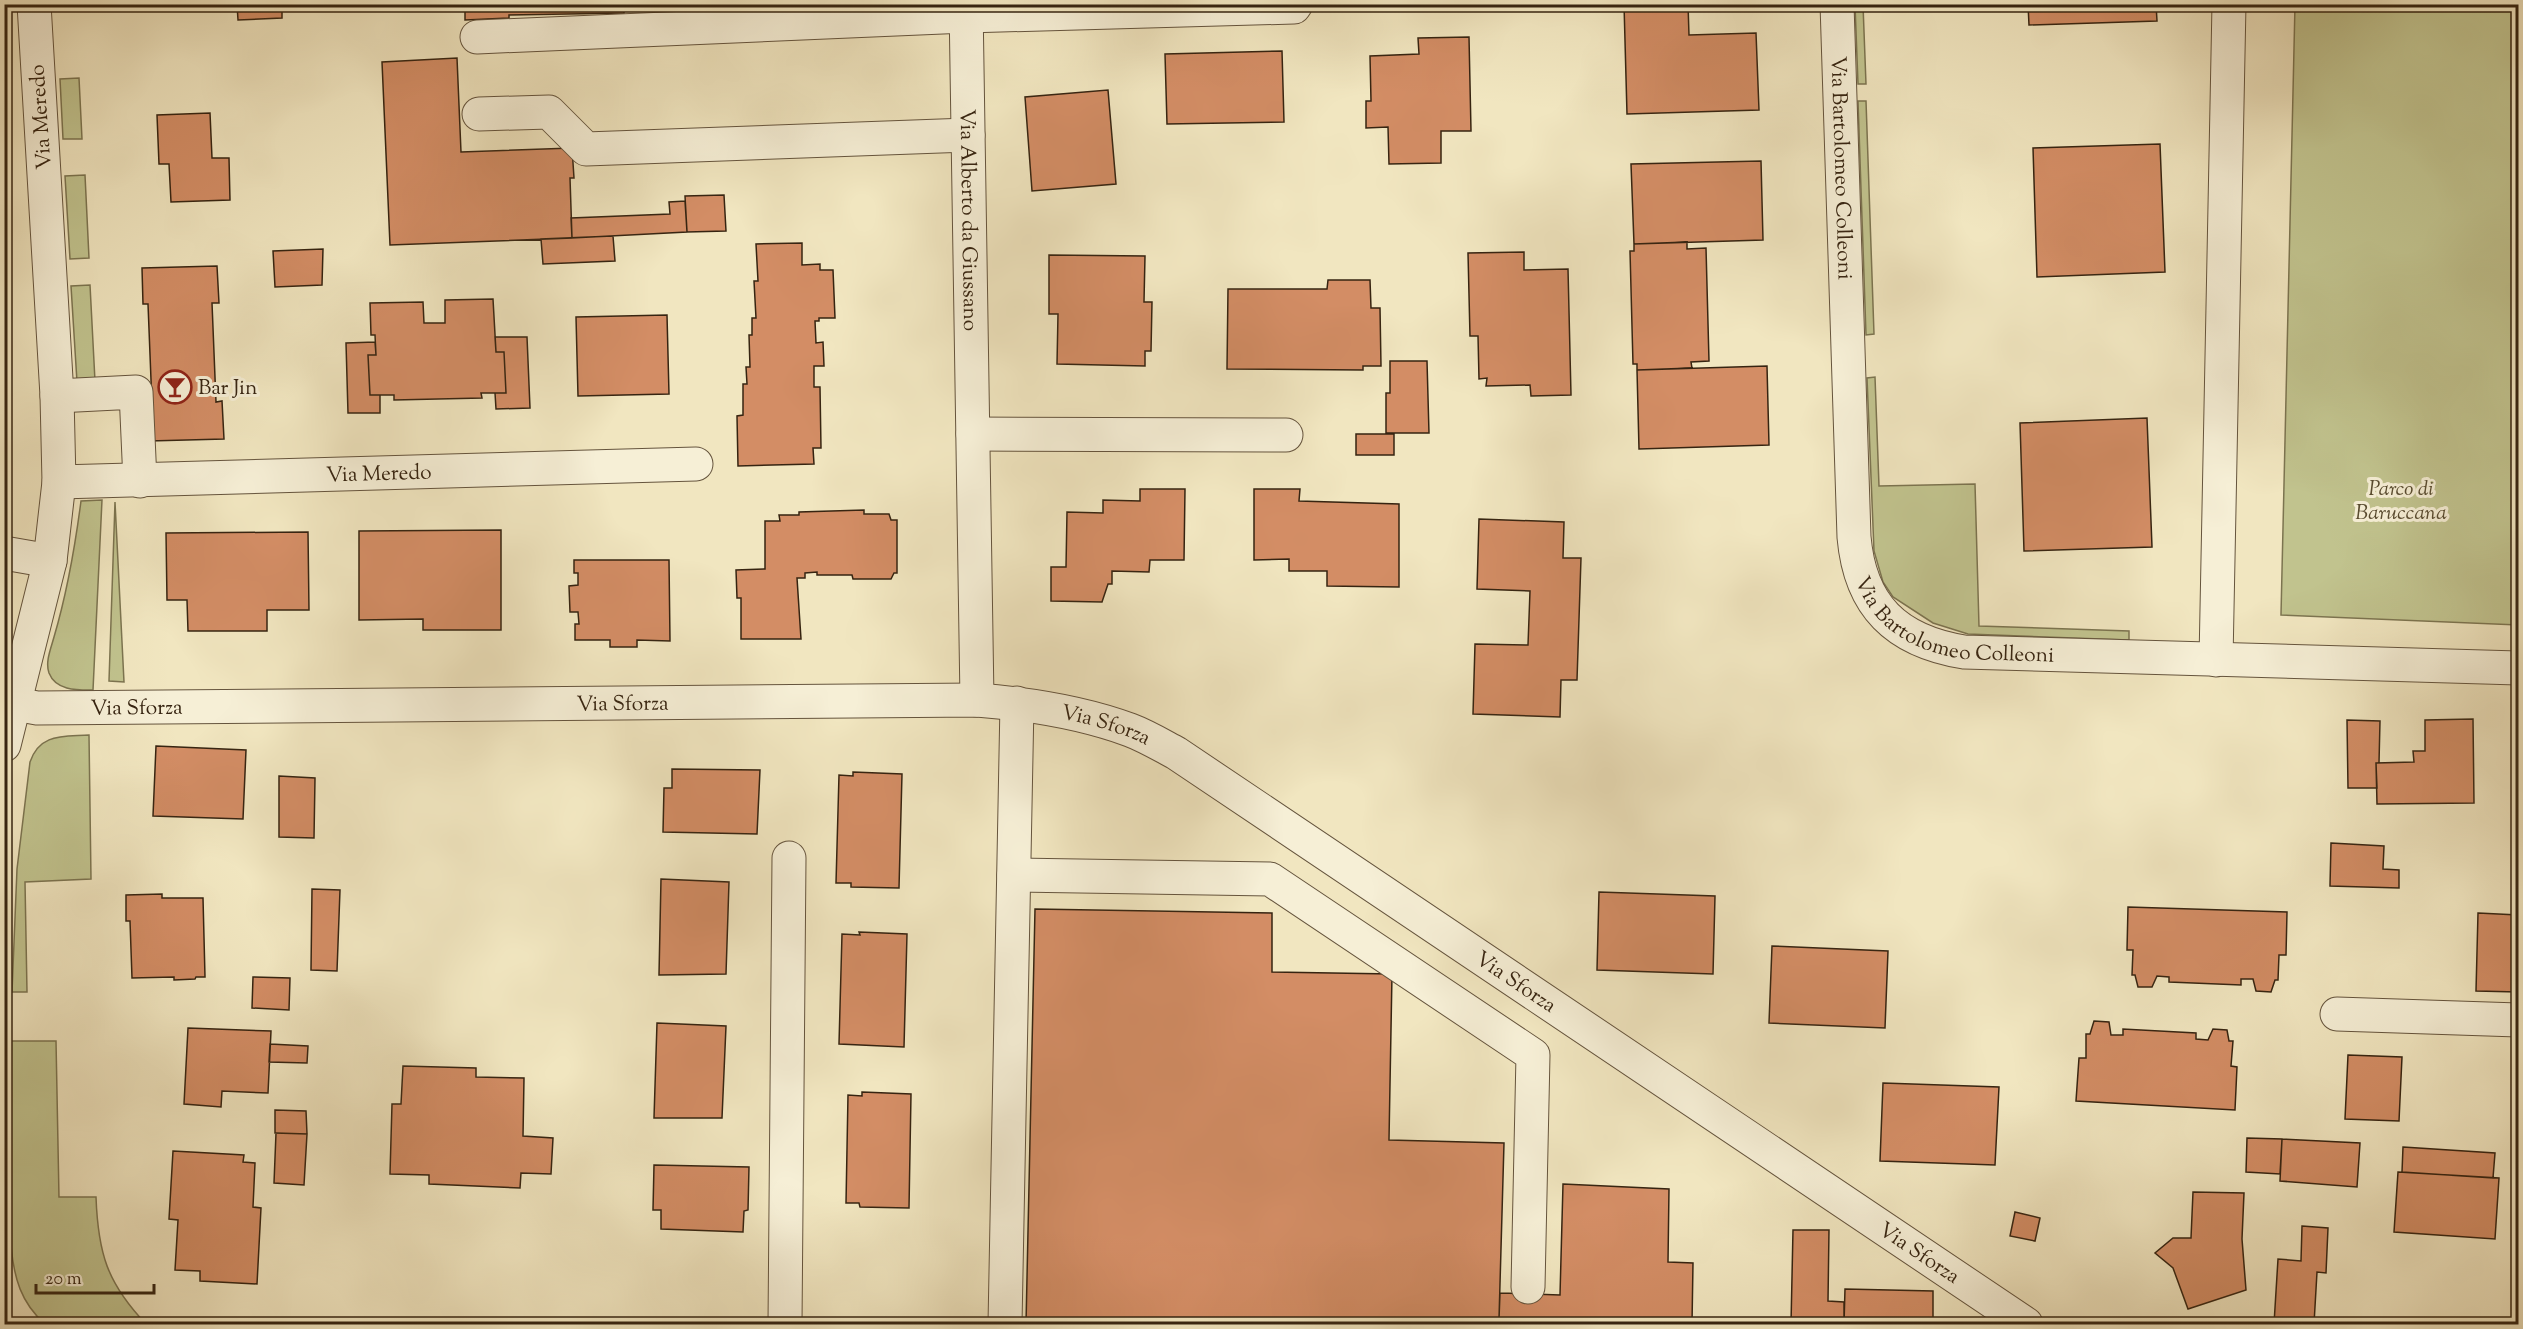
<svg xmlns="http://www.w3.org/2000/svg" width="2523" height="1329" viewBox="0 0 2523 1329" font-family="'Sorts Mill Goudy',serif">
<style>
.green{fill:#c1c38e;stroke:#7c7450;stroke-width:1.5}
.building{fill:#d38d65;stroke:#362411;stroke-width:1.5}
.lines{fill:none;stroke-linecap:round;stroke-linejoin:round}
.minor-casing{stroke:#65543d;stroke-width:35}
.minor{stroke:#f6efd6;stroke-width:33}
.labels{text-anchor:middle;stroke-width:6;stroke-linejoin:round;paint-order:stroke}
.street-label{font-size:21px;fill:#362411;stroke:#f6efd6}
.poi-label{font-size:21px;fill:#362411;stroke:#f6efd6;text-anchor:start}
.park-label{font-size:21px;font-style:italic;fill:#594c30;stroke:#f6efd6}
</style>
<rect width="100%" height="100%" fill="#f1e6c0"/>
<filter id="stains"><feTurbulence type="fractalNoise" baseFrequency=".00333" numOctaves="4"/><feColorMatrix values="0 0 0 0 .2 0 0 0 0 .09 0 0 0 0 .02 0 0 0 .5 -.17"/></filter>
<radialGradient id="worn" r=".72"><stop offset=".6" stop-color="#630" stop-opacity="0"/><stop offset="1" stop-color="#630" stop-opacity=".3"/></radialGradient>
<path class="green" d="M1855 5H1863L1866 84H1858Z
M2295 5H2518V625L2281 615Z
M79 78 82 139H63L60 79Z
M1858 101H1866L1874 334 1866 335Z
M85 175 89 258 70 259 65 176Z
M90 285 95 381 77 382 71 286Z
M1875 377 1879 486 1975 484 1979 626 2129 631V640L1968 634 1933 623 1893 597 1883 582 1874 551 1867 378Z
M102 500 93 690C78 690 56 691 49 673 45 662 51 648 54 637 67 593 75 547 81 501Z
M115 502 124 682 109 681Z
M89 735 91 879 25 882 27 992H12L17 869 30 762C40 733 63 737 89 735Z
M9 1041H56L59 1197H96C98 1253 107 1283 146 1324H45C21 1303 14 1278 11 1246Z"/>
<path class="building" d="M237 4H403L282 11V18L238 20Z
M465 4H624V13L509 15V18L465 20Z
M677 4H751L677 10Z
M1624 4H1688L1689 35 1756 33 1759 110 1627 114Z
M2028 4H2156L2157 21 2029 25Z
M1469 37 1471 131H1441V163L1389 164 1388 127 1366 128V101H1371L1370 56 1419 54 1418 38Z
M1282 51 1284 122 1167 124 1165 54Z
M457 58 461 152 572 148 574 178H570L572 238 390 245 382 62Z
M1108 90 1116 184 1032 191 1025 97Z
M210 113 212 158H229L230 200 171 202 169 164H159L157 115Z
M2160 144 2165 272 2037 277 2033 148Z
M1761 161 1763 240 1634 244 1631 164Z
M724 195 726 231 687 232 685 196Z
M685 201 687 232 572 238 571 218 670 214 669 202Z
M613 236 615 261 543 264 541 239Z
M1687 242V249L1706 248 1709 361 1691 362 1692 368 1637 370V364H1633L1630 251H1634V244Z
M802 243V265L820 264V270H833L835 318H819V321H815L816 343 823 342 824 366H814V387H820L821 448H813L814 464 738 466 737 416 743 415V384H747L746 367H750L749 335H752V318H756L754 281H758L756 244Z
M323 249 322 285 275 287 273 251Z
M1524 252V270L1568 269 1571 395 1531 396 1530 385 1486 386 1487 378 1479 379 1478 336H1470L1468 253Z
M1049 255 1145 256 1144 302H1152L1151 351H1145V366L1057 364 1058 314H1049Z
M217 266 219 303H212L216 402 222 401 224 439 149 441 152 405 148 304H143L142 268Z
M1328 280H1370L1371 308H1380L1381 366H1363V370L1227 369 1228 289H1327Z
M493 299 496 352H504L506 393H481L482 398 394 400V395H370L368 355H376L375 335H371L370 303 423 302 424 323H445V300Z
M667 315 669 394 578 396 576 317Z
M495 337H527L530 408 496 409 495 393H506L504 352H496Z
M375 342 376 355H368L370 395H380V413H348L346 343Z
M1390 361H1427L1429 433H1386V393H1390Z
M1767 366 1769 445 1639 449 1637 370Z
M2147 418 2152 547 2024 551 2020 423Z
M1356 434H1394V455H1356Z
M1140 489H1185L1184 560H1150L1149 572 1112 571V584H1108L1102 602 1051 601V567H1066L1067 512 1103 513V500L1140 501Z
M1254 489H1300L1299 501 1399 504V587L1327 586V571H1289V559L1254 560Z
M864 510V514H889L891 520H897V573H894L891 579H853L852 575H817V572L805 573V578H797L801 639H741V598H737L736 570 765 569V521H780L779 515H799V512Z
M1479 519 1564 522 1563 558H1581L1577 680H1561L1560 717 1473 714 1475 644 1528 645 1530 591 1477 589Z
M501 530V630H423V619L359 620V531Z
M308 532 309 610H267V631H188L187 600H167L166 533Z
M574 560H669L670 641 637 640V647H610V640H575V624H579L578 612H570L569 586 578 585V573H574Z
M2473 719 2474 803 2377 804 2376 763 2414 762 2413 751H2425V720Z
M2347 720 2380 721 2379 763H2376L2377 788H2348Z
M156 746 246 750 243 819 153 816Z
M672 769 760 770 757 834 663 832 664 788H672Z
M853 772 902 774 899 888 851 887V883H836L839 775 853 776Z
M279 776 315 778 314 838 279 837Z
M2331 843 2384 846 2383 869 2399 870V888L2330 886Z
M661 879 729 882 726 974 659 975Z
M312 889 340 890 337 971 311 970Z
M1599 892 1715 896 1713 974 1597 970Z
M162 894V898H203L205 977H196L195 979 174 980V977L132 978 130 921H126V895Z
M2128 907 2287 912 2286 955H2279L2278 980H2275L2271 992 2256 991 2253 979H2241V985L2169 982V977L2157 976 2152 987H2138L2135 975H2132L2133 950H2127Z
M1035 909 1272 913V972L1392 974 1389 1140 1504 1143 1499 1319H1501V1324H1026Z
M2478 913 2518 915V992L2476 991Z
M859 932 907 934 904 1047 839 1044 842 934 860 935Z
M1772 946 1888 951 1885 1028 1769 1023Z
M253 977 290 978 289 1010 252 1008Z
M2094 1021 2109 1022 2111 1035H2123V1029L2196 1033V1039L2208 1040 2213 1029 2227 1030 2229 1041H2233L2231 1066 2237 1067 2235 1110 2076 1101 2079 1058H2086V1034H2090Z
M657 1023 726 1026 722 1118H654Z
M188 1028 271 1031 268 1093 222 1091 221 1107 184 1104Z
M270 1044 308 1046 307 1063 269 1062Z
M2348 1055 2402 1057 2399 1121 2345 1119Z
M403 1066 476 1068V1077L524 1078 523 1136 553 1138 551 1174 521 1173 520 1188 429 1184V1175L390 1174 392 1104H401Z
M1883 1083 1999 1087 1995 1165 1880 1161Z
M862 1092 911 1094 909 1208 860 1207 859 1203H846L848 1095 862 1096Z
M275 1110 306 1111 307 1134 275 1133Z
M276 1133 307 1134 304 1185 274 1183Z
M2247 1138 2282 1139 2280 1174 2246 1172Z
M2282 1139 2360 1143 2357 1187 2280 1181Z
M2403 1147 2495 1153 2493 1178 2402 1172Z
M173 1151 244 1155 243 1162 255 1163 253 1207 261 1208 257 1284 200 1281V1271L175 1270 178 1220 169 1219Z
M654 1165 749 1167 748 1210 744 1211 743 1232 661 1229V1210H653Z
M2398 1172 2499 1178 2495 1239 2394 1232Z
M1563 1184 1669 1189 1668 1262 1693 1263 1692 1324 1499 1319 1500 1293 1560 1295Z
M2193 1192 2244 1193 2242 1239 2246 1290 2188 1309 2173 1268 2155 1253 2173 1238H2191Z
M2015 1212 2040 1218 2035 1241 2010 1236Z
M2302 1226 2328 1228 2326 1273 2317 1272 2314 1324H2274L2278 1259 2301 1261Z
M1793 1230H1829L1828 1301 1844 1302V1324H1791Z
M1845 1289 1933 1291V1324H1844Z"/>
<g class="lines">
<defs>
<g id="minor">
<path id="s1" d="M966 4 977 700"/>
<path id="s2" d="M1837 4 1854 537C1860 606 1896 641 1964 652L2518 668"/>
<path d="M477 37 966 16 1294 7 1296 4"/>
<path d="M479 114 549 112 586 149 968 135"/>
<path d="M57 396 136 392 140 481"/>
<path d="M973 434 1286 435"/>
<path id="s3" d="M59 482 696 464"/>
<path d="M4 553 50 561"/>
<path d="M2216 660 2229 4"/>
<path id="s4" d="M15 704 37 708 977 700C1029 704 1081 712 1130 730 1146 736 1161 745 1176 753L2026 1324"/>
<path d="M4 745 50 561 59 482 57 396 34 4"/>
<path d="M1014 875 1270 879 1533 1055 1528 1287"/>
<path d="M2337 1014 2518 1020"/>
<path d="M785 1324 789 858"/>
<path d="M1005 1324 1017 703"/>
</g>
</defs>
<use href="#minor" class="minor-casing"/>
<use href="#minor" class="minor"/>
</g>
<defs>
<symbol id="bar-ring" viewBox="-11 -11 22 22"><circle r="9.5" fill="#f6efd6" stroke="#8f2418" stroke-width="1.5"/><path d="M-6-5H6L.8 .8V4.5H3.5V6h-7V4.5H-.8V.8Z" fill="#8f2418"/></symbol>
</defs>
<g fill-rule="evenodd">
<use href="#bar-ring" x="156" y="368" width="38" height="38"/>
</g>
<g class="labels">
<g class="street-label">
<text transform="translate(40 117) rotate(-94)" y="7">Via Meredo</text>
<text dy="7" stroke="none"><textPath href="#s2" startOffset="164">Via Bartolomeo Colleoni</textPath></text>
<text dy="7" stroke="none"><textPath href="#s1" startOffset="216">Via Alberto da Giussano</textPath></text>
<text dy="7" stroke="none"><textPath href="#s3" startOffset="320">Via Meredo</textPath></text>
<text dy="7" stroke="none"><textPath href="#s2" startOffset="686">Via Bartolomeo Colleoni</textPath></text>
<text dy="7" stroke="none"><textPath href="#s4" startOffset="608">Via Sforza</textPath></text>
<text dy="7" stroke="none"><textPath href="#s4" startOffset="122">Via Sforza</textPath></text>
<text dy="7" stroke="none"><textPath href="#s4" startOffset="1094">Via Sforza</textPath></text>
<text dy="7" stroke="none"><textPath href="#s4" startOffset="1580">Via Sforza</textPath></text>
<text dy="7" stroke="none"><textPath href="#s4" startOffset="2066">Via Sforza</textPath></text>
</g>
<g class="poi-label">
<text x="198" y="394">Bar Jin</text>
</g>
<g class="park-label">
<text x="2401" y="495">Parco di<tspan x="2401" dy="24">Baruccana</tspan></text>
</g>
</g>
<rect width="2523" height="1329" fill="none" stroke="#f1e6c0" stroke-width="24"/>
<rect x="6" y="6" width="2511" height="1317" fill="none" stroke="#362411" stroke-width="3"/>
<rect x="12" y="12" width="2499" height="1305" fill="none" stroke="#362411" stroke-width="1.5"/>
<path d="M36 1284v9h118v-9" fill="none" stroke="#362411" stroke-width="3"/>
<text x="45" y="1284" font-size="18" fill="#362411" stroke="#f6efd6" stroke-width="4.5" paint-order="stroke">20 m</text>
<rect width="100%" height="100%" filter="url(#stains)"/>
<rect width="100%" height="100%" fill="url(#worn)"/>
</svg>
